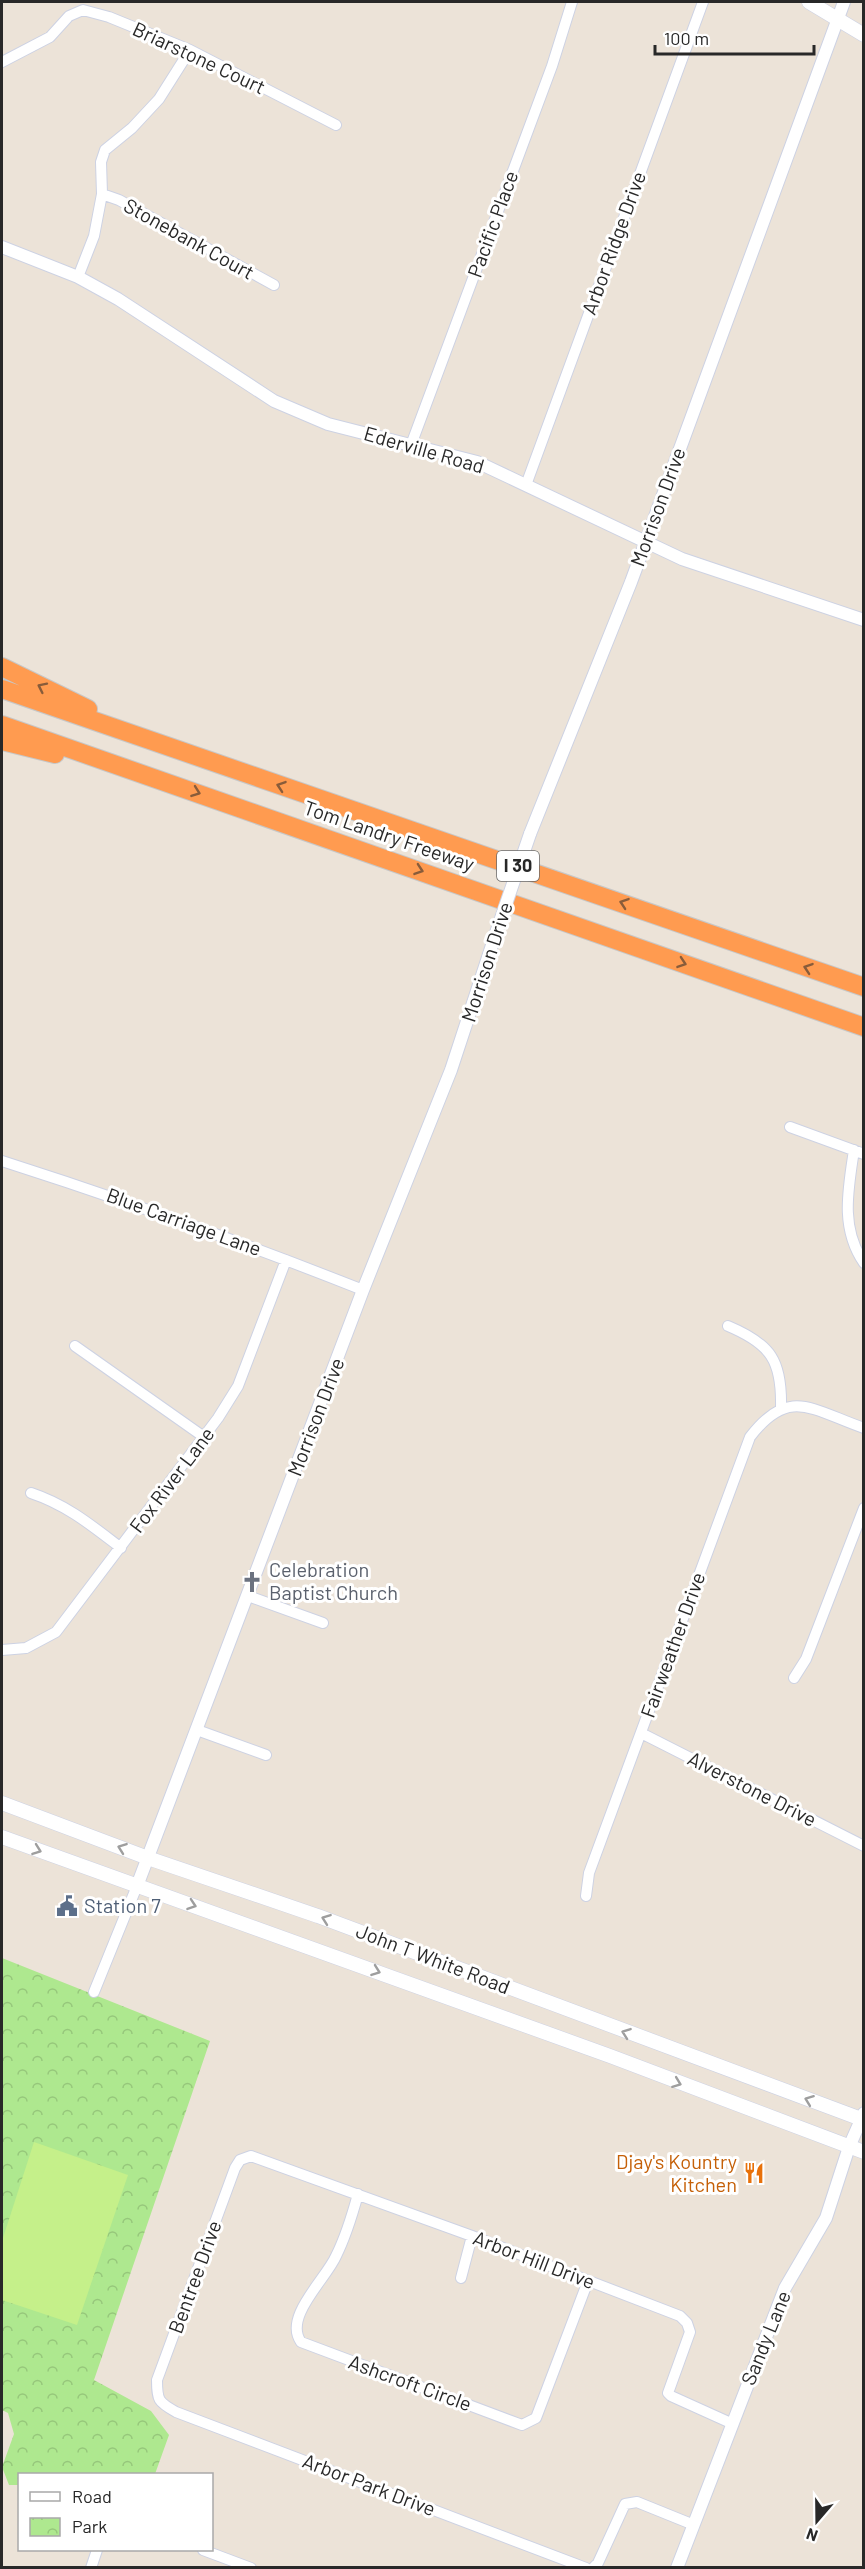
<svg xmlns="http://www.w3.org/2000/svg" width="865" height="2569" viewBox="0 0 865 2569" font-family="Barlow,sans-serif">
<style>
.park{fill:url(#park-crowns)}
.pitch{fill:#c5f08a}
.lines{fill:none;stroke-linecap:round;stroke-linejoin:round}
.minor-casing{stroke:#cdd2e3;stroke-width:12}
.tertiary-casing{stroke:#cdd2e3;stroke-width:14}
.secondary-casing{stroke:#cdd2e3;stroke-width:15}
.motorway-casing{stroke:#c7c7c7;stroke-width:20}
.minor{stroke:#fff;stroke-width:10}
.tertiary{stroke:#fff;stroke-width:12}
.secondary{stroke:#fff;stroke-width:14}
.motorway{stroke:#ff9b50;stroke-width:18}
.tertiary-bridge-casing{stroke:#cdd2e3;stroke-width:14;stroke-linecap:butt}
.tertiary-bridge{stroke:#fff;stroke-width:12}
.oneway{stroke:#895c3a}
.oneway2{stroke:#9e9e9e}
.labels{text-anchor:middle;stroke-width:6;stroke-linejoin:round;paint-order:stroke}
.shield{fill:#fff;stroke:#686868;stroke-width:1.5}
.shield-label{font-size:18px;font-weight:bold;fill:#282828}
.street-label{font-size:20px;fill:#282828;stroke:#fff}
.worship-label{font-size:20px;fill:#5b616d;stroke:#fff;text-anchor:start}
.service-label{font-size:20px;fill:#4e5e75;stroke:#fff;text-anchor:start}
.food-label{font-size:20px;fill:#c56008;stroke:#fff;text-anchor:end}
</style>
<defs>
<pattern id="park-crowns" width="20" height="18" patternUnits="userSpaceOnUse" patternTransform="scale(1.5)"><rect width="20" height="18" fill="#aee88f"/><path d="M2 6a3 3 0 1 1 6 0M12 15a3 3 0 1 1 6 0" fill="none" stroke="#96c77b"/></pattern>
</defs>
<rect width="100%" height="100%" fill="#ece3d8"/>
<path class="park" d="M2 1958 210 2041 94 2380 151 2411 169 2435 155 2474H20L19 2485H9L2 2467 14 2434 8 2413 2 2410Z"/>
<path class="pitch" d="M34 2142 128 2175 77 2325 2 2300V2241Z"/>
<g class="lines">
<defs>
<path id="minor" d="M2 62 50 37 69 16 83 10 109 17 190 50 336 125
M102 194 119 200 274 285
M78 277 94 236 102 194 101 162 105 150 132 128 159 99 190 50
M411 445 552 66 572 2
M526 485 703 2
M790 1127 864 1154
M854 1150C848 1190 840 1228 864 1263
M2 1161C124 1200 244 1243 363 1290
M728 1326C771 1344 782 1361 781 1407
M75 1346 204 1437
M31 1493C67 1505 91 1525 121 1548
M248 1596 323 1623
M2 1650 26 1648 56 1632 218 1418 238 1386 286 1260
M794 1678 806 1659 864 1508
M197 1730 266 1755
M641 1733 864 1846
M586 1896 589 1873 750 1437C789 1386 812 1410 864 1428
M94 1992 137 1886
M358 2194C352 2216 346 2236 336 2256 326 2279 283 2317 301 2342L522 2425 536 2418 588 2281
M461 2278 472 2236
M203 2550 251 2568
M91 2568 97 2550
M586 2568 176 2412C158 2402 157 2400 157 2380L235 2168 240 2160 251 2156 472 2236 680 2316 687 2323 690 2332 668 2393 671 2396 733 2424
M593 2568 598 2563 625 2504 637 2502 694 2525"/>
<path id="tertiary" d="M2 247 78 277 118 299 274 401 328 424 477 462 682 559 864 620
M530 834 631 582 844 2
M137 1886 363 1290 451 1070 496 933
M677 2568 785 2288 826 2218 849 2147 864 2113"/>
<path id="secondary" d="M809 2 864 35
M2 1803 148 1858 318 1916 864 2120
M2 1837 610 2056 864 2152"/>
<path id="motorway" d="M2 667 88 709
M2 689 864 987
M2 725 864 1027
M2 741 55 754"/>
</defs>
<use href="#minor" class="minor-casing"/>
<use href="#tertiary" class="tertiary-casing"/>
<use href="#secondary" class="secondary-casing"/>
<use href="#motorway" class="motorway-casing"/>
<use href="#minor" class="minor"/>
<use href="#tertiary" class="tertiary"/>
<use href="#secondary" class="secondary"/>
<use href="#motorway" class="motorway"/>
<defs>
<path id="tertiary-bridge" d="M496 933 530 834"/>
</defs>
<use href="#tertiary-bridge" class="tertiary-bridge-casing"/>
<use href="#tertiary-bridge" class="tertiary-bridge"/>
</g>
<defs><path id="oneway-chevron" d="M-2-3.5L2.5 0L-2 3.5" fill="none" stroke-width="1.6" stroke-linecap="round" stroke-linejoin="round" transform="scale(1.5)"/></defs>
<g class="oneway">
<use href="#oneway-chevron" transform="translate(42 687) rotate(-154)"/>
<use href="#oneway-chevron" transform="translate(281 786) rotate(-161)"/>
<use href="#oneway-chevron" transform="translate(196 792) rotate(20)"/>
<use href="#oneway-chevron" transform="translate(419 870) rotate(19)"/>
<use href="#oneway-chevron" transform="translate(624 903) rotate(-161)"/>
<use href="#oneway-chevron" transform="translate(682 963) rotate(19)"/>
<use href="#oneway-chevron" transform="translate(808 968) rotate(-161)"/>
</g>
<g class="oneway2">
<use href="#oneway-chevron" transform="translate(122 1848) rotate(-160)"/>
<use href="#oneway-chevron" transform="translate(37 1850) rotate(20)"/>
<use href="#oneway-chevron" transform="translate(192 1905) rotate(19)"/>
<use href="#oneway-chevron" transform="translate(326 1919) rotate(-160)"/>
<use href="#oneway-chevron" transform="translate(376 1971) rotate(20)"/>
<use href="#oneway-chevron" transform="translate(626 2033) rotate(-160)"/>
<use href="#oneway-chevron" transform="translate(677 2083) rotate(21)"/>
<use href="#oneway-chevron" transform="translate(809 2100) rotate(-159)"/>
</g>
<defs>
<symbol id="church-bare" viewBox="-9 -9 18 18"><path d="M-1.2-6h2.4v3.5h3.3v2.4h-3.3V6h-2.4V-.1h-3.3v-2.4h3.3Z" fill="#6b7280" stroke="#fff" stroke-width="2.5" paint-order="stroke"/></symbol>
<symbol id="civic-bare" viewBox="-9 -9 18 18"><path d="M-.6-6.5H3V-4.5H.6V-3L4-1V1h2V6H-6V1h2V-1L-.6-3ZM-1.2 2.5V6h2.4V2.5Z" fill="#5c6f8a" stroke="#fff" stroke-width="2.5" paint-order="stroke"/></symbol>
<symbol id="restaurant-bare" viewBox="-9 -9 18 18"><path d="M-5-6h1v4h1v-4h1v4h1v-4h1v5L-1.5 .5V6h-2V.5L-5-1ZM5-6V6H3V1.5H1.5Q1.5-4 5-6Z" fill="#e8710a" stroke="#fff" stroke-width="2.5" paint-order="stroke"/></symbol>
</defs>
<g fill-rule="evenodd">
<use href="#church-bare" x="237" y="1567" width="30" height="30"/>
<use href="#civic-bare" x="52" y="1891" width="30" height="30"/>
<use href="#restaurant-bare" x="739" y="2158" width="30" height="30"/>
</g>
<g class="labels">
<rect class="shield" x="497" y="851" width="42" height="30" rx="4.5"/>
<g class="shield-label">
<text x="518" y="872">I 30</text>
</g>
<g class="street-label">
<text transform="translate(199 58) rotate(25)" y="7">Briarstone Court</text>
<text transform="translate(493 224) rotate(-70)" y="7">Pacific Place</text>
<text transform="translate(189 239) rotate(29)" y="7">Stonebank Court</text>
<text transform="translate(614 243) rotate(-70)" y="7">Arbor Ridge Drive</text>
<text transform="translate(424 450) rotate(16)" y="7">Ederville Road</text>
<text transform="translate(658 507) rotate(-70)" y="7">Morrison Drive</text>
<text transform="translate(389 836) rotate(19)" y="7">Tom Landry Freeway</text>
<text transform="translate(487 962) rotate(-72)" y="7">Morrison Drive</text>
<text transform="translate(184 1222) rotate(20)" y="7">Blue Carriage Lane</text>
<text transform="translate(316 1417) rotate(-69)" y="7">Morrison Drive</text>
<text transform="translate(172 1480) rotate(-53)" y="7">Fox River Lane</text>
<text transform="translate(673 1645) rotate(-70)" y="7">Fairweather Drive</text>
<text transform="translate(752 1789) rotate(27)" y="7">Alverstone Drive</text>
<text transform="translate(433 1959) rotate(21)" y="7">John T White Road</text>
<text transform="translate(534 2260) rotate(21)" y="7">Arbor Hill Drive</text>
<text transform="translate(195 2277) rotate(-70)" y="7">Bentree Drive</text>
<text transform="translate(766 2338) rotate(-68)" y="7">Sandy Lane</text>
<text transform="translate(410 2383) rotate(20)" y="7">Ashcroft Circle</text>
<text transform="translate(369 2485) rotate(21)" y="7">Arbor Park Drive</text>
</g>
<g class="worship-label">
<text x="269" y="1577">Celebration<tspan x="269" dy="23">Baptist Church</tspan></text>
</g>
<g class="service-label">
<text x="84" y="1913">Station 7</text>
</g>
<g class="food-label">
<text x="737" y="2169">Djay's Kountry<tspan x="737" dy="23">Kitchen</tspan></text>
</g>
</g>
<rect width="865" height="2569" fill="none" stroke="#282828" stroke-width="6"/>
<rect x="18" y="2473" width="195" height="78" fill="#ffffff" stroke="#a9a9a9" stroke-width="1.5"/>
<rect x="30" y="2492" width="30" height="9" fill="#ffffff" stroke="#a9a9a9" stroke-width="1.5"/>
<text x="72" y="2503" font-size="18" fill="#282828">Road</text>
<rect x="30" y="2518" width="30" height="18" fill="url(#park-crowns)" stroke="#a9a9a9" stroke-width="1.5"/>
<text x="72" y="2533" font-size="18" fill="#282828">Park</text>
<g transform="translate(817 2521) rotate(200)" stroke="#ffffff" stroke-width="4.5" paint-order="stroke">
<path d="M0-4.5L10 22L0 15L-10 22Z" fill="#282828"/>
<text y="-9" font-size="16" font-weight="bold" text-anchor="middle" fill="#282828">N</text>
</g>
<path d="M655 45v9h159v-9" fill="none" stroke="#282828" stroke-width="3"/>
<text x="664" y="45" font-size="18" fill="#282828" stroke="#ffffff" stroke-width="4.5" paint-order="stroke">100 m</text>
</svg>
